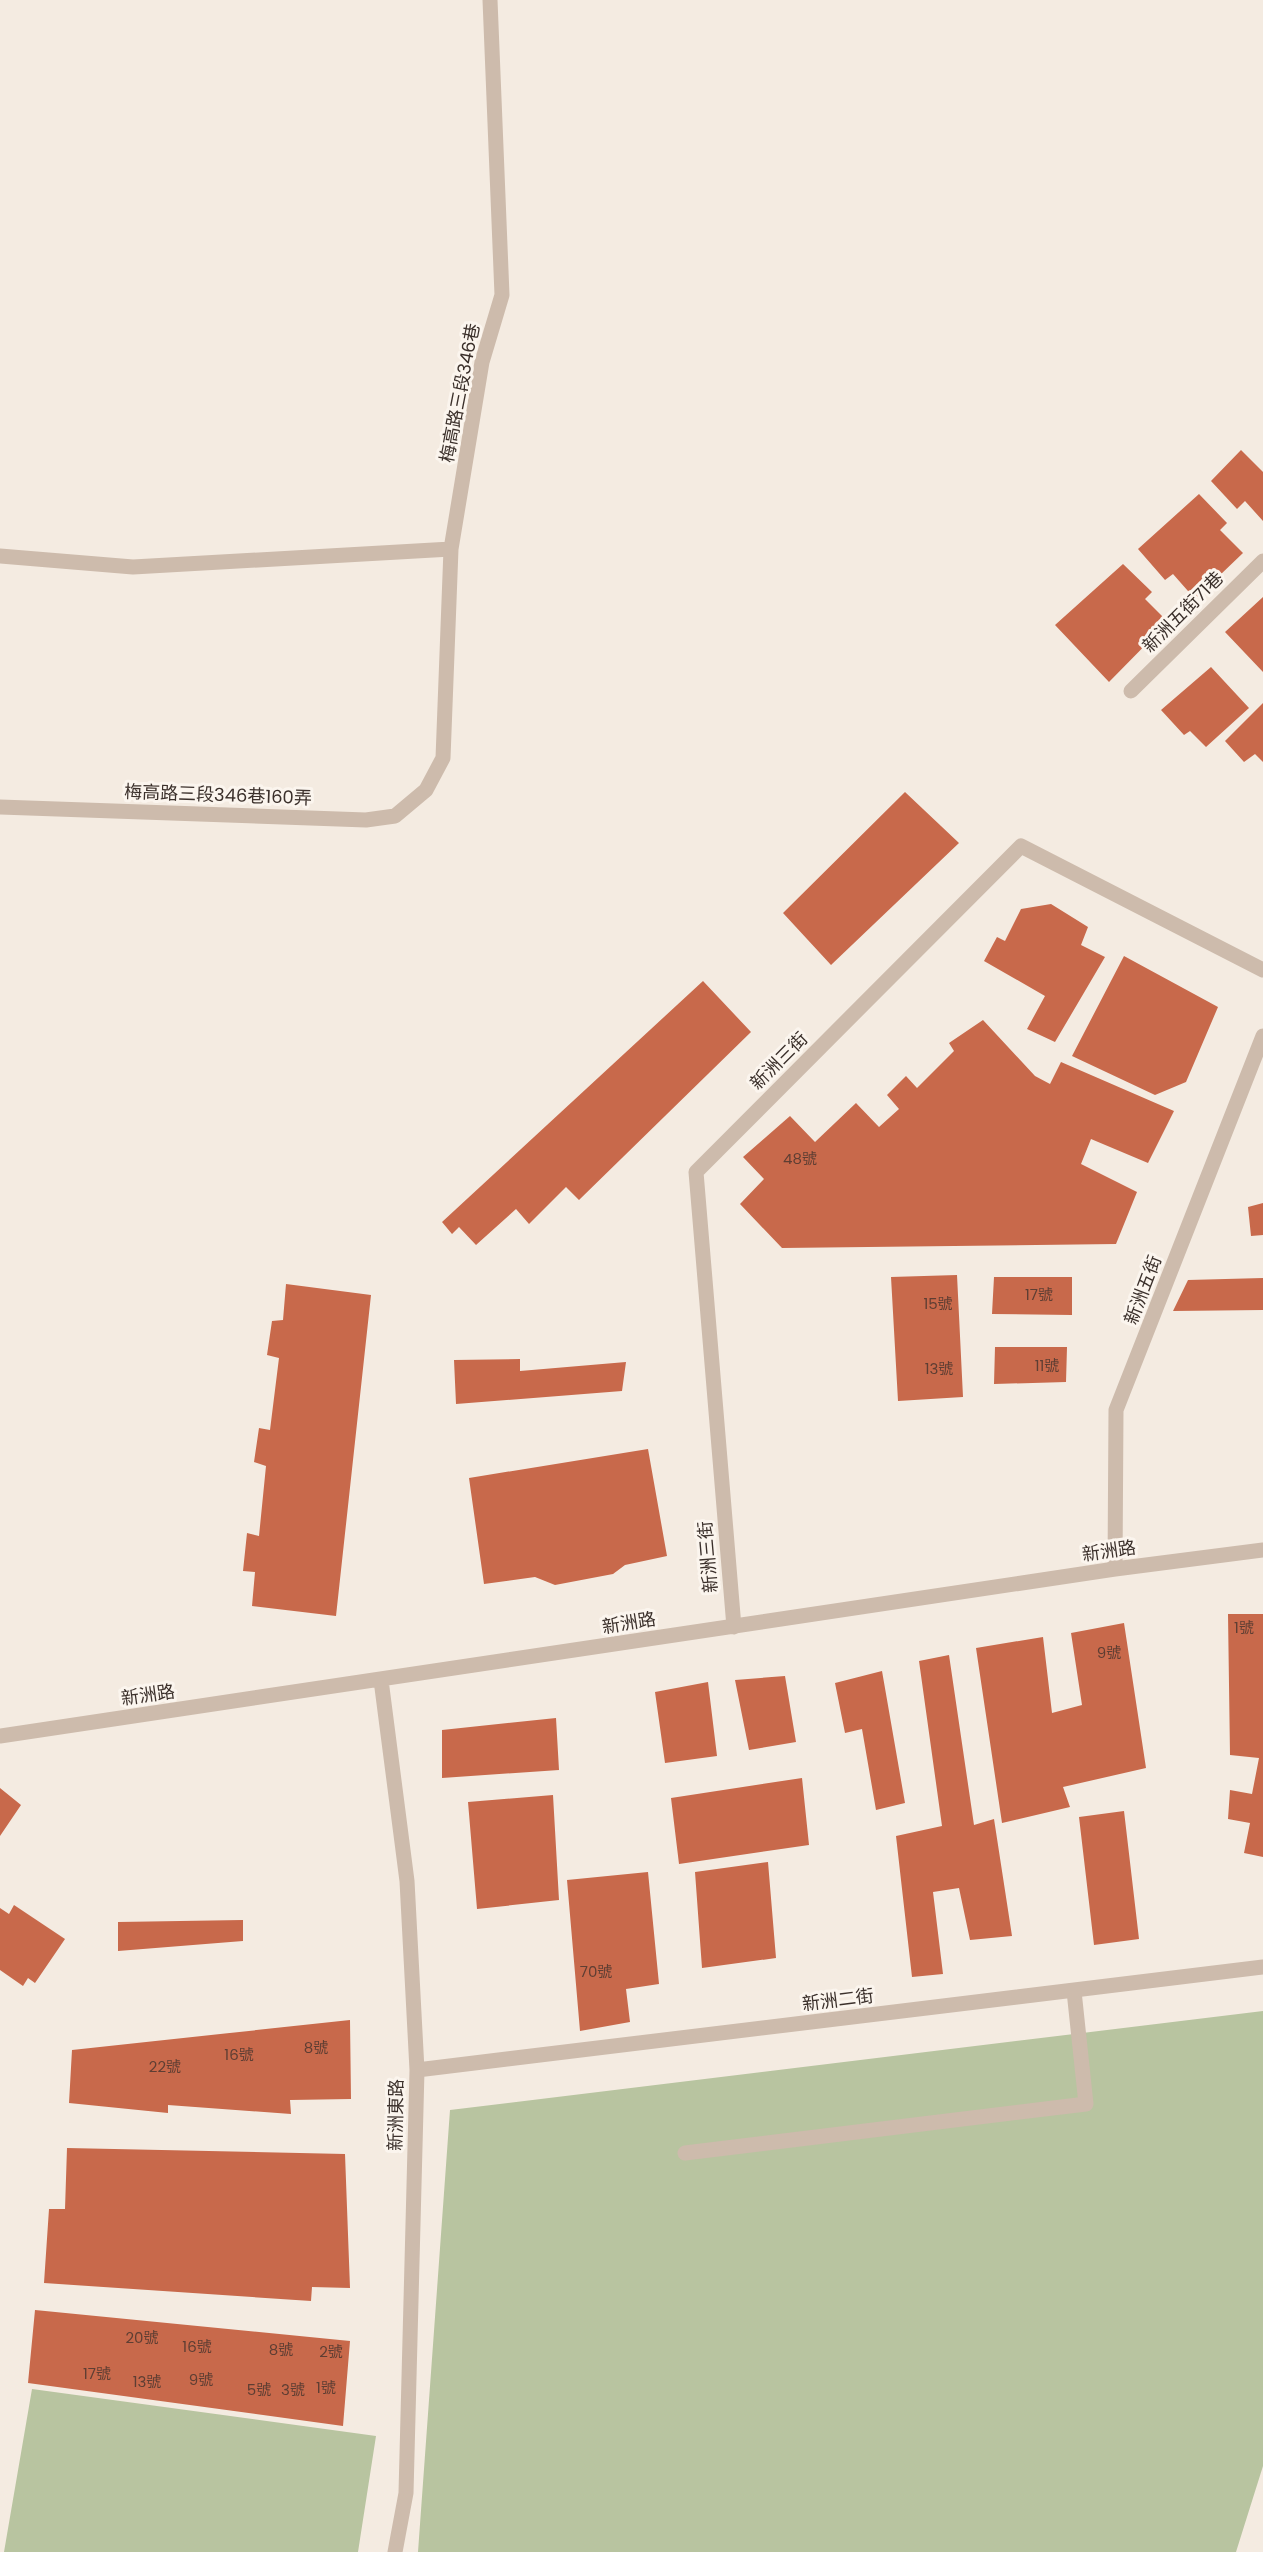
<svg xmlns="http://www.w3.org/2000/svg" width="1263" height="2552" viewBox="0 0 1263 2552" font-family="Poppins,'Noto Sans TC',sans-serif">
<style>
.green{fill:#b8c4a0}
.building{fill:#c8694b}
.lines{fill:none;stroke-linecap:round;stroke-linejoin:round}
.minor{stroke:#cdbbac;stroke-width:15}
.labels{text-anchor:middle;stroke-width:6;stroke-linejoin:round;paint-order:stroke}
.number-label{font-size:15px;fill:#5e3e33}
.street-label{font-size:18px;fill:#3b302b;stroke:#fbf5ee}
</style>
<rect width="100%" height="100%" fill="#f4ebe1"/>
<path class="green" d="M1263 2011V2466L1236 2552H418L450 2110Z
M32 2389 376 2436 358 2552H4Z"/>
<path class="building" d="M1241 450 1263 472V521L1245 501 1237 509 1211 481Z
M1199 494 1227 523 1220 530 1243 553 1195 599 1173 574 1165 580 1138 549Z
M1123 564 1152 592 1145 599 1168 622 1109 682 1055 625Z
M1263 597V672L1225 632Z
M1211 667 1249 708 1206 747 1190 731 1184 735 1161 710Z
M1263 703V762L1255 754 1244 762 1225 741Z
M905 792 959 843 831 965 783 913Z
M1051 904 1088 927 1081 945 1105 957 1055 1042 1027 1029 1045 996 984 961 997 937 1005 941 1021 909Z
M1124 956 1218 1007 1186 1082 1155 1095 1072 1056Z
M703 981 751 1032 579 1200 566 1187 529 1224 516 1209 476 1245 459 1227 452 1234 442 1222Z
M983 1020 1035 1076 1050 1084 1061 1062 1174 1111 1148 1163 1091 1139 1081 1164 1137 1192 1116 1244 782 1248 740 1204 764 1179 743 1157 790 1116 815 1142 856 1103 879 1127 899 1109 887 1095 906 1076 917 1088 954 1051 949 1043Z
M1263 1203V1235L1251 1236 1248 1207Z
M957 1275 963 1397 898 1401 891 1277Z
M994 1277H1072V1315L992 1314Z
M1263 1278V1310L1173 1311 1188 1280Z
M286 1284 371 1295 336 1616 252 1606 255 1572 243 1571 247 1533 259 1536 266 1466 254 1462 259 1428 270 1430 279 1358 267 1355 272 1321 283 1320Z
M995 1347H1067L1066 1382 994 1384Z
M520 1359V1371L626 1362 622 1391 456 1404 454 1360Z
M648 1449 667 1556 625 1565 613 1574 555 1585 535 1577 484 1584 469 1478Z
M1228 1614H1263V1857L1244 1853 1250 1823 1228 1819 1230 1790 1252 1794 1259 1758 1230 1755Z
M1124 1623 1146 1768 1063 1787 1070 1807 1002 1823 976 1648 1043 1637 1052 1713 1082 1705 1071 1633Z
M949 1655 974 1825 994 1819 1012 1936 970 1940 959 1888 933 1892 943 1974 912 1977 896 1836 942 1826 919 1661Z
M882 1671 905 1803 876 1810 862 1729 845 1733 835 1683Z
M785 1676 796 1742 749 1750 735 1680Z
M708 1682 717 1756 665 1763 655 1692Z
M556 1718 559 1770 442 1778V1730Z
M802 1778 809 1845 679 1864 671 1798Z
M0 1788 21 1805 0 1836Z
M553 1795 559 1900 477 1909 468 1802Z
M1124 1811 1139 1939 1094 1945 1079 1817Z
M768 1862 776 1958 702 1968 695 1872Z
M648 1872 659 1984 626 1989 630 2022 580 2031 567 1880Z
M14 1905 65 1939 35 1983 28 1978 23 1986 0 1970V1908L9 1914Z
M243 1920V1941L118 1951V1922Z
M350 2020 351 2099 290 2100 291 2114 168 2105V2113L69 2103 72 2050Z
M67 2148 345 2154 350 2288 312 2287 311 2301 44 2283 49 2209H65Z
M35 2310 350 2341 343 2426 28 2383Z"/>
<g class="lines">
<path class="minor" d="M0 556 133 567 451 549
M1131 691 1263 561
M0 807 366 820 395 816 426 790 443 758 451 549 482 362 502 295 490 0
M1115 1569 1116 1410 1263 1036
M734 1627 696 1172 1021 846 1263 970
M381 1680 407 1881 417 2070 406 2493 395 2552
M0 1736 1115 1569 1263 1550
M417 2070 1263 1967
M685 2153 1086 2104 1074 1991"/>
</g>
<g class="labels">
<g class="number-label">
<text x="800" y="1164">48號</text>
<text x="1039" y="1300">17號</text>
<text x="938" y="1309">15號</text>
<text x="1047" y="1371">11號</text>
<text x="939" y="1374">13號</text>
<text x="1244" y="1633">1號</text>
<text x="1109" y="1658">9號</text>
<text x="596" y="1977">70號</text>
<text x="316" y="2053">8號</text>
<text x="239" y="2060">16號</text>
<text x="165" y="2072">22號</text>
<text x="142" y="2343">20號</text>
<text x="197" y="2352">16號</text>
<text x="281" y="2355">8號</text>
<text x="331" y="2357">2號</text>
<text x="97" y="2379">17號</text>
<text x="201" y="2385">9號</text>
<text x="147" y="2387">13號</text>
<text x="326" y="2393">1號</text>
<text x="259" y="2395">5號</text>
<text x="293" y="2395">3號</text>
</g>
<g class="street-label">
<text transform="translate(460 393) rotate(-79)" y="6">梅高路三段346巷</text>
<text transform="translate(1183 612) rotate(-45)" y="6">新洲五街71巷</text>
<text transform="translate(218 795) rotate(2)" y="6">梅高路三段346巷160弄</text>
<text transform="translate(779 1061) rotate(-45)" y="6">新洲三街</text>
<text transform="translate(1143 1290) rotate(-69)" y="6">新洲五街</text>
<text transform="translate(1109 1551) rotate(-8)" y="6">新洲路</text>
<text transform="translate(708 1557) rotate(-95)" y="6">新洲三街</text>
<text transform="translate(629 1623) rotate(-9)" y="6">新洲路</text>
<text transform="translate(148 1695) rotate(-8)" y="6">新洲路</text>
<text transform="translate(838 2000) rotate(-7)" y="6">新洲二街</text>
<text transform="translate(396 2115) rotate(-89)" y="6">新洲東路</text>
</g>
</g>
</svg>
